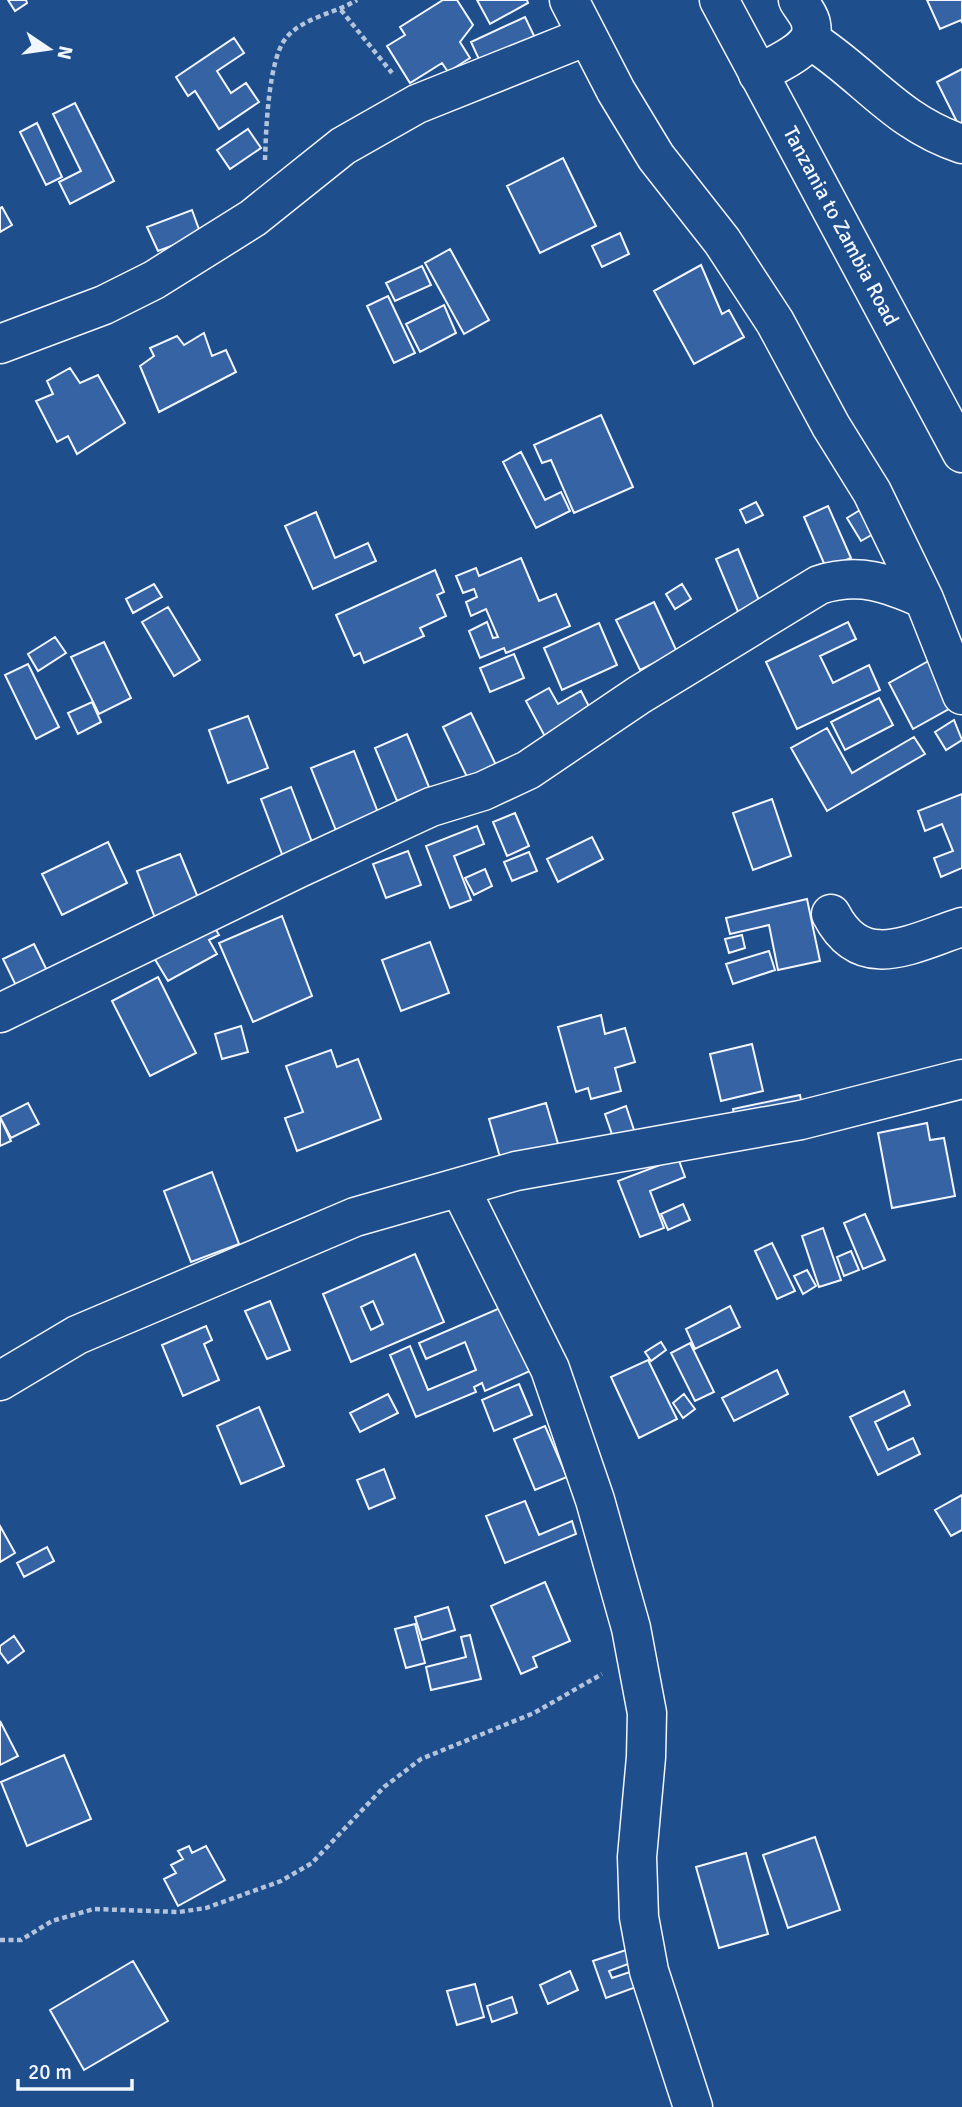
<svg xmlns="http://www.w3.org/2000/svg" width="962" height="2107" viewBox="0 0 962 2107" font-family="Signika,sans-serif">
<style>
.building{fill:#3563a3;stroke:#f2f6ff;stroke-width:2;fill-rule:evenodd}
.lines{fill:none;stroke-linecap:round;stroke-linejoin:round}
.minor-casing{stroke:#f2f6ff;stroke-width:41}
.highway-casing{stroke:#f2f6ff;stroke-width:41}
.path{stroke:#b3c4dc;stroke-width:4.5;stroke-dasharray:5 3.5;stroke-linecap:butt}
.minor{stroke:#1f4e8c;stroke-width:38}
.highway{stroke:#1f4e8c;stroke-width:38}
.labels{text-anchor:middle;stroke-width:5;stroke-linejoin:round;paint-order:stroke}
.street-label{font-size:21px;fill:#f2f6ff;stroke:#1f4e8c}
</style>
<rect width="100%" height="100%" fill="#1f4e8c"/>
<path class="building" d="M8 0H26L27 3 15 11Z
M443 0H457L473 25 460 42 470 58 448 72 442 63 410 83 387 46 405 35 400 27Z
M477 0H527L528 3 490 24Z
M927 0H962V23L961 20 940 29Z
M525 17 537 42 483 68 471 42Z
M234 38 244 53 217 71 231 93 246 83 259 102 219 129 195 91 188 96 176 77Z
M962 69V132L937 82Z
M75 103 114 181 70 204 59 182 81 171 53 114Z
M37 123 62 177 46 185 20 132Z
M248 129 261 148 230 169 217 150Z
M563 158 596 226 540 253 507 186Z
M2 207 12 225 0 232V208Z
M192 210 201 235 158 251 147 227Z
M620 233 629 254 602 267 592 246Z
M450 249 489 320 464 334 425 263Z
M701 265 722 314 729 310 744 337 694 364 654 291Z
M422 266 431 285 395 301 386 283Z
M388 296 415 353 394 363 367 306Z
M444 305 456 333 420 352 406 324Z
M204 333 212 356 226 350 236 372 159 412 140 366 154 356 150 348 177 336 184 345Z
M70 368 80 383 98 375 125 423 77 454 68 436 57 442 36 401 53 394 47 381Z
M601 415 633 487 574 513 551 460 542 463 534 445Z
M521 452 545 500 561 492 570 511 536 528 503 462Z
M756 502 763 515 746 523 740 510Z
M828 506 851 558 826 568 804 517Z
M860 510 875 533 861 541 847 518Z
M316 512 335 558 368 543 376 561 313 589 285 526Z
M738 549 761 605 739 614 716 559Z
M521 558 539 601 556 594 570 626 506 653 504 648 480 658 469 631 487 622 493 638 498 637 486 609 471 616 466 602 477 597 474 589 463 593 456 576 476 568 479 576Z
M435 570 444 592 437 595 446 616 420 628 424 636 364 663 360 653 354 656 336 615Z
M154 584 162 597 133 613 126 599Z
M682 584 691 599 675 609 666 594Z
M654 602 677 652 640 670 616 620Z
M168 607 200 660 174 676 142 622Z
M848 622 856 639 820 656 833 683 869 665 880 690 797 729 766 662Z
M599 623 617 665 562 690 544 648Z
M55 637 66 653 38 671 28 654Z
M104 642 131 698 99 714 71 657Z
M514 654 524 678 490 692 480 668Z
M932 659 956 705 913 729 889 683Z
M28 664 59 727 36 739 5 675Z
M549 688 558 704 581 691 596 720 550 746 526 701Z
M879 698 893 725 845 750 831 722Z
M92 702 101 722 78 734 68 713Z
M471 713 496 765 468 779 443 727Z
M248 716 268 768 228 783 209 730Z
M954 720 962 740 946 750 935 732Z
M827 728 852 773 914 737 925 754 827 811 791 748Z
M407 734 429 787 397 801 375 748Z
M354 751 379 815 337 833 311 768Z
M291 787 315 850 285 862 261 799Z
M962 794V868L941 877 934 858 953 851 942 824 925 831 918 811Z
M772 799 791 856 753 870 733 813Z
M515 813 529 846 507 856 493 822Z
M477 826 484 844 454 856 471 900 450 908 426 846Z
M592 837 603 859 558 882 547 859Z
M108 842 127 883 62 915 42 874Z
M408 851 421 885 386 898 373 864Z
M529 852 537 871 512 881 504 862Z
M180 854 199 900 155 918 137 871Z
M485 869 492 886 474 895 465 878Z
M807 899 820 961 778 970 769 925 730 934 726 918Z
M282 916 312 996 253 1022 219 943Z
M212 923 219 935 209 940 217 954 168 981 153 956Z
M742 935 745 948 729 953 725 939Z
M430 942 449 993 401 1011 382 960Z
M34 944 55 987 24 1002 3 959Z
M769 951 775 970 733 984 726 964Z
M158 977 196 1053 150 1076 112 1001Z
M601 1015 605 1034 625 1028 635 1062 615 1068 621 1091 591 1099 588 1088 576 1092 558 1027Z
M241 1026 248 1052 222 1059 215 1034Z
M752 1044 763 1091 721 1101 710 1054Z
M331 1050 337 1067 358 1059 381 1119 297 1151 285 1118 303 1112 286 1066Z
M800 1095 804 1115 737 1129 733 1109Z
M28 1103 39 1124 11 1138 0 1117Z
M546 1103 559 1147 502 1164 489 1119Z
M626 1106 637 1139 616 1146 605 1114Z
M0 1117 11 1141 0 1146Z
M927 1123 930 1140 944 1138 955 1196 892 1208 878 1133Z
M678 1158 685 1177 650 1191 664 1228 640 1237 618 1181Z
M212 1172 239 1244 191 1262 164 1191Z
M683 1204 690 1220 668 1230 661 1214Z
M865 1214 885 1260 863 1269 844 1223Z
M823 1228 841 1280 819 1287 802 1236Z
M772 1243 795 1291 777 1299 755 1251Z
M851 1251 859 1270 844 1276 837 1257Z
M415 1254 444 1322 351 1362 323 1294ZM373 1301 383 1324 371 1330 361 1307Z
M807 1270 816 1286 803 1294 794 1276Z
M270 1301 290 1350 267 1359 245 1311Z
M730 1306 740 1327 695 1349 686 1329Z
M500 1308 516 1344 528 1339 539 1367 485 1391 482 1383 474 1387 476 1392 416 1417 390 1355 410 1346 428 1390 476 1370 465 1342 426 1359 419 1343Z
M206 1326 212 1340 204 1344 219 1380 183 1396 162 1345Z
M661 1342 666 1350 651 1361 645 1352Z
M690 1343 714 1392 695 1401 671 1353Z
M648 1360 677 1419 639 1438 611 1377Z
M777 1370 788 1394 734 1421 722 1398Z
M519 1384 532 1415 494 1431 482 1400Z
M904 1391 910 1405 875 1422 888 1450 913 1438 920 1454 878 1475 850 1417Z
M388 1394 398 1413 360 1432 350 1413Z
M684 1394 695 1409 683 1418 673 1403Z
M259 1407 284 1466 241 1484 217 1426Z
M545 1426 567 1477 535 1490 514 1439Z
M384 1469 395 1498 369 1509 357 1480Z
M962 1495V1530L951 1536 935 1510Z
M525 1501 539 1535 572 1521 576 1534 505 1563 486 1516Z
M0 1526 15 1553 0 1562Z
M47 1547 54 1561 24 1577 17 1563Z
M545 1582 570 1641 533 1657 537 1667 521 1674 491 1606Z
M448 1607 455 1630 422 1640 415 1617Z
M415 1624 425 1663 406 1668 395 1629Z
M470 1635 481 1679 431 1690 426 1667 466 1657 461 1637Z
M14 1636 24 1651 8 1663 0 1652V1646Z
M0 1721 18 1756 0 1765Z
M64 1755 91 1819 27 1846 1 1782Z
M815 1837 840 1910 788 1928 763 1855Z
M189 1846 192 1853 206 1846 225 1880 178 1906 164 1879 176 1873 171 1865 183 1859 178 1851Z
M746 1853 768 1934 719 1948 696 1867Z
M626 1950 631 1963 609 1971 612 1978 633 1971 639 1986 606 1998 593 1961Z
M133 1961 168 2021 84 2070 50 2010Z
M570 1971 578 1990 548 2004 540 1985Z
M475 1984 484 2017 457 2025 447 1991Z
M512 1997 517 2013 492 2022 487 2006Z"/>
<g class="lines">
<defs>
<path id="minor" d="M569 0 616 91 656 157 722 241 775 322 831 426 872 492 924 599 962 695
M809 39C865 74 895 122 962 144
M758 74C775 64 817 49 811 24 810 16 802 7 798 0
M0 344 104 305 154 280 253 218 343 146 417 104 587 36
M831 914C862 974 912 943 962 927
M0 1013 297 869 431 807 483 791 528 770 639 695 819 585C859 572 888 583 924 599
M460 1188 550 1369 595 1500 631 1628 647 1713 646 1757 637 1857 639 1917 649 1971 693 2107
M0 1381 77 1335 355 1217 516 1171 801 1120 962 1079"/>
<path id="highway" d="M719 0 962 453"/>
</defs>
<use href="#minor" class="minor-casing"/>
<use href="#highway" class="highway-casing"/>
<path class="path" d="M341 10 392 73
M265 160C266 131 268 60 286 38 302 18 336 13 357 0
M0 1940H21L52 1921 94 1909 179 1912 206 1908 281 1881 312 1863 384 1787 421 1759 534 1713 602 1674"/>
<use href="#minor" class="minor"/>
<use href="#highway" class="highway"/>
</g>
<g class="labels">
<g class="street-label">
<text transform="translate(841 226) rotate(62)" y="7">Tanzania to Zambia Road</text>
</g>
</g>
<g transform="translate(49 49) rotate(103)" stroke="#1f4e8c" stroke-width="5" paint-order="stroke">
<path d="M0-5L12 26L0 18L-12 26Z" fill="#f2f6ff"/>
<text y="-10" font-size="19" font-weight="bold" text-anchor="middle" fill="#f2f6ff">N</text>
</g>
<path d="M18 2079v10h114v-10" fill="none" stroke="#f2f6ff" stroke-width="3.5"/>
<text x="28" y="2079" font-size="21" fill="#f2f6ff" stroke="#1f4e8c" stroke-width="5" paint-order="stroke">20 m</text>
</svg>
